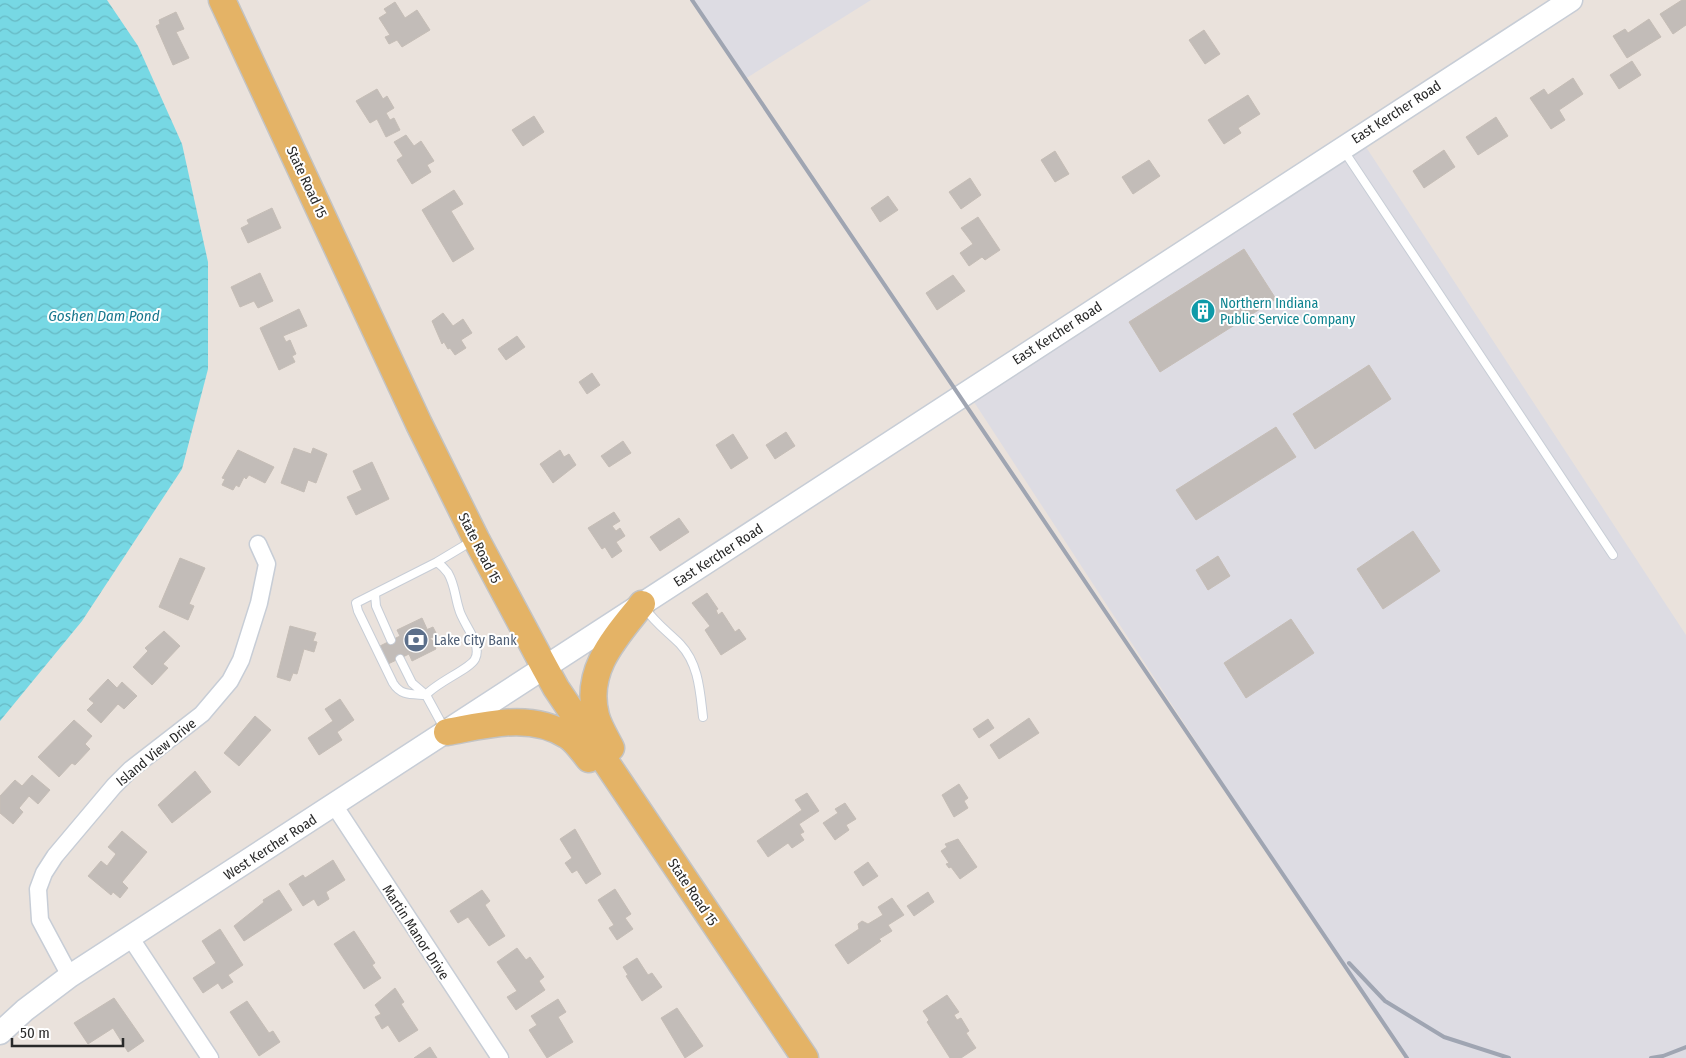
<svg xmlns="http://www.w3.org/2000/svg" width="1686" height="1058" viewBox="0 0 1686 1058" font-family="'Fira Sans Condensed',sans-serif">
<style>
.industrial{fill:#dddce3}
.water{fill:url(#water-waves)}
.building{fill:#c2bcb8;stroke:#c5bdb6}
.lines{fill:none;stroke-linecap:round;stroke-linejoin:round}
.service-casing{stroke:#c7cdd6;stroke-width:10}
.minor-casing{stroke:#c7cdd6;stroke-width:19}
.secondary-casing{stroke:#c7cdd6;stroke-width:25}
.primary-casing{stroke:#c3c3c3;stroke-width:29}
.service{stroke:#fff;stroke-width:8}
.minor{stroke:#fff;stroke-width:16}
.secondary{stroke:#fff;stroke-width:22}
.primary{stroke:#e4b366;stroke-width:26}
.rail{stroke:#9fa5b2;stroke-width:4}
.labels{text-anchor:middle;stroke-width:4;stroke-linejoin:round;paint-order:stroke}
.street-label{font-size:14px;fill:#292929;stroke:#fff}
.culture-label{font-size:14px;fill:#0d838f;stroke:#fff;text-anchor:start}
.service-label{font-size:14px;fill:#4e5e75;stroke:#fff;text-anchor:start}
.water-label{font-size:15px;font-style:italic;fill:#18788e;stroke:#fff}
</style>
<defs>
<pattern id="water-waves" width="16" height="10" patternUnits="userSpaceOnUse" patternTransform="scale(1.25)"><rect width="16" height="10" fill="#77d8e4"/><path d="M0 5q4-4 8 0t8 0" fill="none" stroke="#67b9c4"/></pattern>
</defs>
<rect width="100%" height="100%" fill="#eae2dc"/>
<path class="industrial" d="M692 0H871L745 79Z
M1366 147 1686 635V1058H1407L1305 908 974 402Z"/>
<path class="water" d="M0 0H107L138 46 182 144 208 262V369L182 469 82 621 0 721Z"/>
<path class="building" d="M1682 0H1686V25L1673 34 1660 14Z
M395 2 405 18 417 10 430 30 402 47 397 40 389 44 385 37 390 35 379 18 387 13 384 9Z
M176 12 184 29 176 32 189 58 173 65 156 26 160 24 159 20Z
M1649 19 1661 37 1627 58 1613 36 1625 29 1628 33Z
M1204 30 1220 54 1205 64 1189 40Z
M1632 61 1641 75 1619 89 1610 75Z
M1573 78 1583 94 1559 110 1565 120 1551 129 1530 98 1544 89 1548 95Z
M377 89 383 99 387 96 394 108 386 113 390 120 394 118 400 130 386 137 377 119 370 123 356 101Z
M1248 95 1260 114 1238 128 1241 133 1224 144 1208 120Z
M534 116 544 132 523 146 512 130Z
M1496 117 1508 136 1478 155 1466 137Z
M406 135 414 146 421 141 434 161 427 165 431 172 412 184 397 160 403 156 394 142Z
M1444 150 1455 167 1424 188 1413 171Z
M1055 151 1069 174 1055 182 1041 160Z
M1149 160 1160 176 1133 194 1122 177Z
M970 178 981 195 961 209 949 192Z
M454 190 463 204 451 211 474 249 453 262 422 210Z
M888 196 898 210 880 222 871 208Z
M272 208 281 228 248 243 241 228 249 224 247 220Z
M978 217 1000 250 985 260 982 257 969 266 960 253 973 244 961 228Z
M1244 249 1276 299 1160 372 1129 322Z
M260 273 273 301 258 308 254 301 240 307 231 287Z
M953 275 965 291 937 310 926 293Z
M299 309 307 326 283 336 286 342 290 340 296 354 292 356 295 362 279 370 260 328Z
M443 313 453 326 463 319 472 333 461 340 466 348 455 355 450 348 448 349 444 342 442 344 432 321Z
M517 336 525 347 506 360 498 349Z
M1369 365 1391 399 1315 449 1293 414Z
M592 373 600 385 587 394 579 382Z
M1276 427 1296 457 1196 520 1176 490Z
M786 432 795 446 775 459 766 445Z
M733 434 748 458 731 469 716 445Z
M623 441 631 453 609 467 601 456Z
M294 448 311 454 313 448 327 454 316 483 308 480 304 492 281 483Z
M238 450 274 467 265 483 249 475 246 479 244 477 239 487 236 485 233 490 222 485 225 479 222 478Z
M560 450 564 457 569 454 576 465 553 483 540 464Z
M372 462 389 499 356 515 347 497 362 490 353 471Z
M614 512 620 521 612 526 616 531 620 528 625 536 616 542 622 551 612 558 605 547 602 549 588 528Z
M679 518 689 532 660 551 650 537Z
M1413 531 1440 571 1383 609 1357 569Z
M1218 556 1230 576 1208 590 1196 570Z
M180 558 205 568 189 604 194 606 188 620 159 607Z
M707 593 718 609 716 610 718 615 722 612 735 632 739 629 746 639 721 655 705 630 710 626 692 603Z
M422 618 427 629 426 630 433 627 437 635 429 639 432 640 436 649 412 661 409 654 388 664 380 646 400 636 397 630Z
M1291 619 1314 653 1246 698 1224 663Z
M290 626 316 633 313 641 317 642 314 652 304 649 297 674 293 673 290 681 277 677Z
M164 631 180 646 163 664 168 668 152 685 133 667 148 651 145 648Z
M108 679 117 688 122 682 137 696 124 709 118 704 101 723 87 710 94 703 89 699Z
M340 699 354 720 337 732 342 740 319 755 308 738 333 721 325 709Z
M255 716 271 730 239 766 224 753Z
M1029 718 1039 733 999 759 990 745Z
M988 719 994 728 979 738 973 729Z
M74 720 92 736 85 744 90 749 75 765 72 763 59 777 38 757Z
M195 771 211 792 172 823 158 805Z
M32 775 50 790 38 804 29 796 19 808 23 812 13 824 0 813V796L15 780 22 786Z
M959 784 968 798 964 801 968 808 954 817 942 795Z
M807 793 819 811 799 824 804 832 800 834 804 840 792 848 788 843 768 857 757 841 802 810 795 800Z
M845 803 856 819 846 825 849 830 835 840 823 823 838 813 835 809Z
M575 829 601 874 586 884 577 870 572 873 565 863 572 858 560 839Z
M122 831 147 852 122 882 128 888 120 898 113 892 111 895 88 876 101 861 107 866 116 854 108 847Z
M958 839 977 867 960 879 951 867 949 868 946 864 949 863 941 851 947 847 945 844Z
M333 860 345 880 326 892 329 899 318 906 314 899 303 906 289 884 303 875 305 878Z
M868 862 878 876 863 886 854 872Z
M615 889 631 914 625 918 633 929 617 940 609 928 614 925 598 900Z
M279 890 292 910 244 941 234 926 264 902 263 900Z
M482 890 490 901 485 905 505 936 489 946 468 917 458 923 450 911Z
M928 892 934 902 914 916 907 906Z
M892 898 904 915 888 925 892 931 879 939 881 941 848 964 835 945 859 929 858 924 862 921 868 924 883 915 878 907Z
M220 929 243 965 228 975 233 982 222 989 218 983 203 993 193 978 216 963 202 941Z
M354 931 375 963 372 965 381 978 364 989 334 944Z
M517 948 526 960 530 957 544 977 539 981 545 990 516 1010 507 997 517 991 497 962Z
M637 958 648 975 652 973 662 987 642 1001 626 976 628 975 623 967Z
M395 988 404 1002 401 1004 418 1030 399 1042 388 1025 382 1029 375 1017 381 1014 375 1005Z
M947 995 959 1012 954 1015 957 1020 961 1018 969 1031 966 1033 976 1048 961 1058H950L927 1022 929 1020 923 1011Z
M114 998 144 1041 128 1052 113 1028 88 1044 74 1023Z
M558 999 566 1012 558 1017 573 1042 547 1058 529 1030 537 1025 531 1016Z
M247 1001 269 1033 273 1031 280 1042 259 1056 230 1012Z
M677 1008 703 1046 685 1058 661 1018Z
M430 1047 437 1058H414Z"/>
<g class="lines">
<defs>
<path id="service" d="M1344 151 1613 555
M437 562C441 565 445 569 448 573 455 585 455 597 459 609 462 623 483 644 475 659 470 669 437 682 426 695 411 694 401 696 393 683L358 611 356 603Z
M437 562 472 541
M375 594 376 606 391 640
M645 608C654 622 668 632 680 644 699 664 700 692 703 717
M400 659 412 683 426 695 444 728"/>
<path id="minor" d="M334 805 500 1058
M130 937 210 1058
M70 976 40 920 38 889 44 873 55 856 114 786 131 769 202 714 230 681 241 660 259 603 267 564 258 544"/>
<path id="secondary" d="M0 1033 25 1010 70 976C573 654 1069 323 1571 0"/>
<path id="primary" d="M222 0 419 424 476 539 545 668 556 688 805 1058
M447 732C487 725 531 712 568 736 576 741 583 752 589 759
M611 748C606 738 599 727 596 716 584 670 615 638 642 604"/>
</defs>
<use href="#service" class="service-casing"/>
<use href="#minor" class="minor-casing"/>
<use href="#secondary" class="secondary-casing"/>
<use href="#primary" class="primary-casing"/>
<use href="#service" class="service"/>
<use href="#minor" class="minor"/>
<use href="#secondary" class="secondary"/>
<use href="#primary" class="primary"/>
<path class="rail" d="M692 0 1407 1058
M1349 963 1385 1001 1444 1037 1509 1058
M1651 1058 1663 1056 1686 1047"/>
</g>
<defs>
<symbol id="building-disc" viewBox="-11 -11 22 22"><circle r="9.5" fill="#0f9aa8" stroke="#fff"/><path d="M-4-6H4V6H1V3H-1V6H-4ZM-2.5-4.3h1.7v1.8h-1.7ZM.8-4.3h1.7v1.8H.8ZM-2.5-1h1.7V.8h-1.7ZM.8-1h1.7V.8H.8Z" fill="#fff"/></symbol>
<symbol id="bank-disc" viewBox="-11 -11 22 22"><circle r="9.5" fill="#5c6f8a" stroke="#fff"/><path d="M-6-4H6V4H-6ZM0-2.3a2.3 2.3 0 1 0 0 4.6a2.3 2.3 0 1 0 0-4.6Z" fill="#fff"/></symbol>
</defs>
<g fill-rule="evenodd">
<use href="#building-disc" x="1189" y="297" width="28" height="28"/>
<use href="#bank-disc" x="402" y="626" width="28" height="28"/>
</g>
<g class="labels">
<g class="street-label">
<text transform="translate(1396 112) rotate(-33)" y="5">East Kercher Road</text>
<text transform="translate(307 182) rotate(65)" y="5">State Road 15</text>
<text transform="translate(1057 333) rotate(-33)" y="5">East Kercher Road</text>
<text transform="translate(480 548) rotate(63)" y="5">State Road 15</text>
<text transform="translate(718 555) rotate(-33)" y="5">East Kercher Road</text>
<text transform="translate(156 752) rotate(-39)" y="5">Island View Drive</text>
<text transform="translate(270 847) rotate(-33)" y="5">West Kercher Road</text>
<text transform="translate(693 892) rotate(56)" y="5">State Road 15</text>
<text transform="translate(416 932) rotate(57)" y="5">Martin Manor Drive</text>
</g>
<g class="culture-label">
<text x="1220" y="308">Northern Indiana<tspan x="1220" dy="16">Public Service Company</tspan></text>
</g>
<g class="service-label">
<text x="434" y="645">Lake City Bank</text>
</g>
<g class="water-label">
<text x="104" y="321">Goshen Dam Pond</text>
</g>
</g>
<path d="M12 1038v8h111v-8" fill="none" stroke="#292929" stroke-width="2.5"/>
<text x="20" y="1038" font-size="15" fill="#292929" stroke="#ffffff" stroke-width="4" paint-order="stroke">50 m</text>
</svg>
